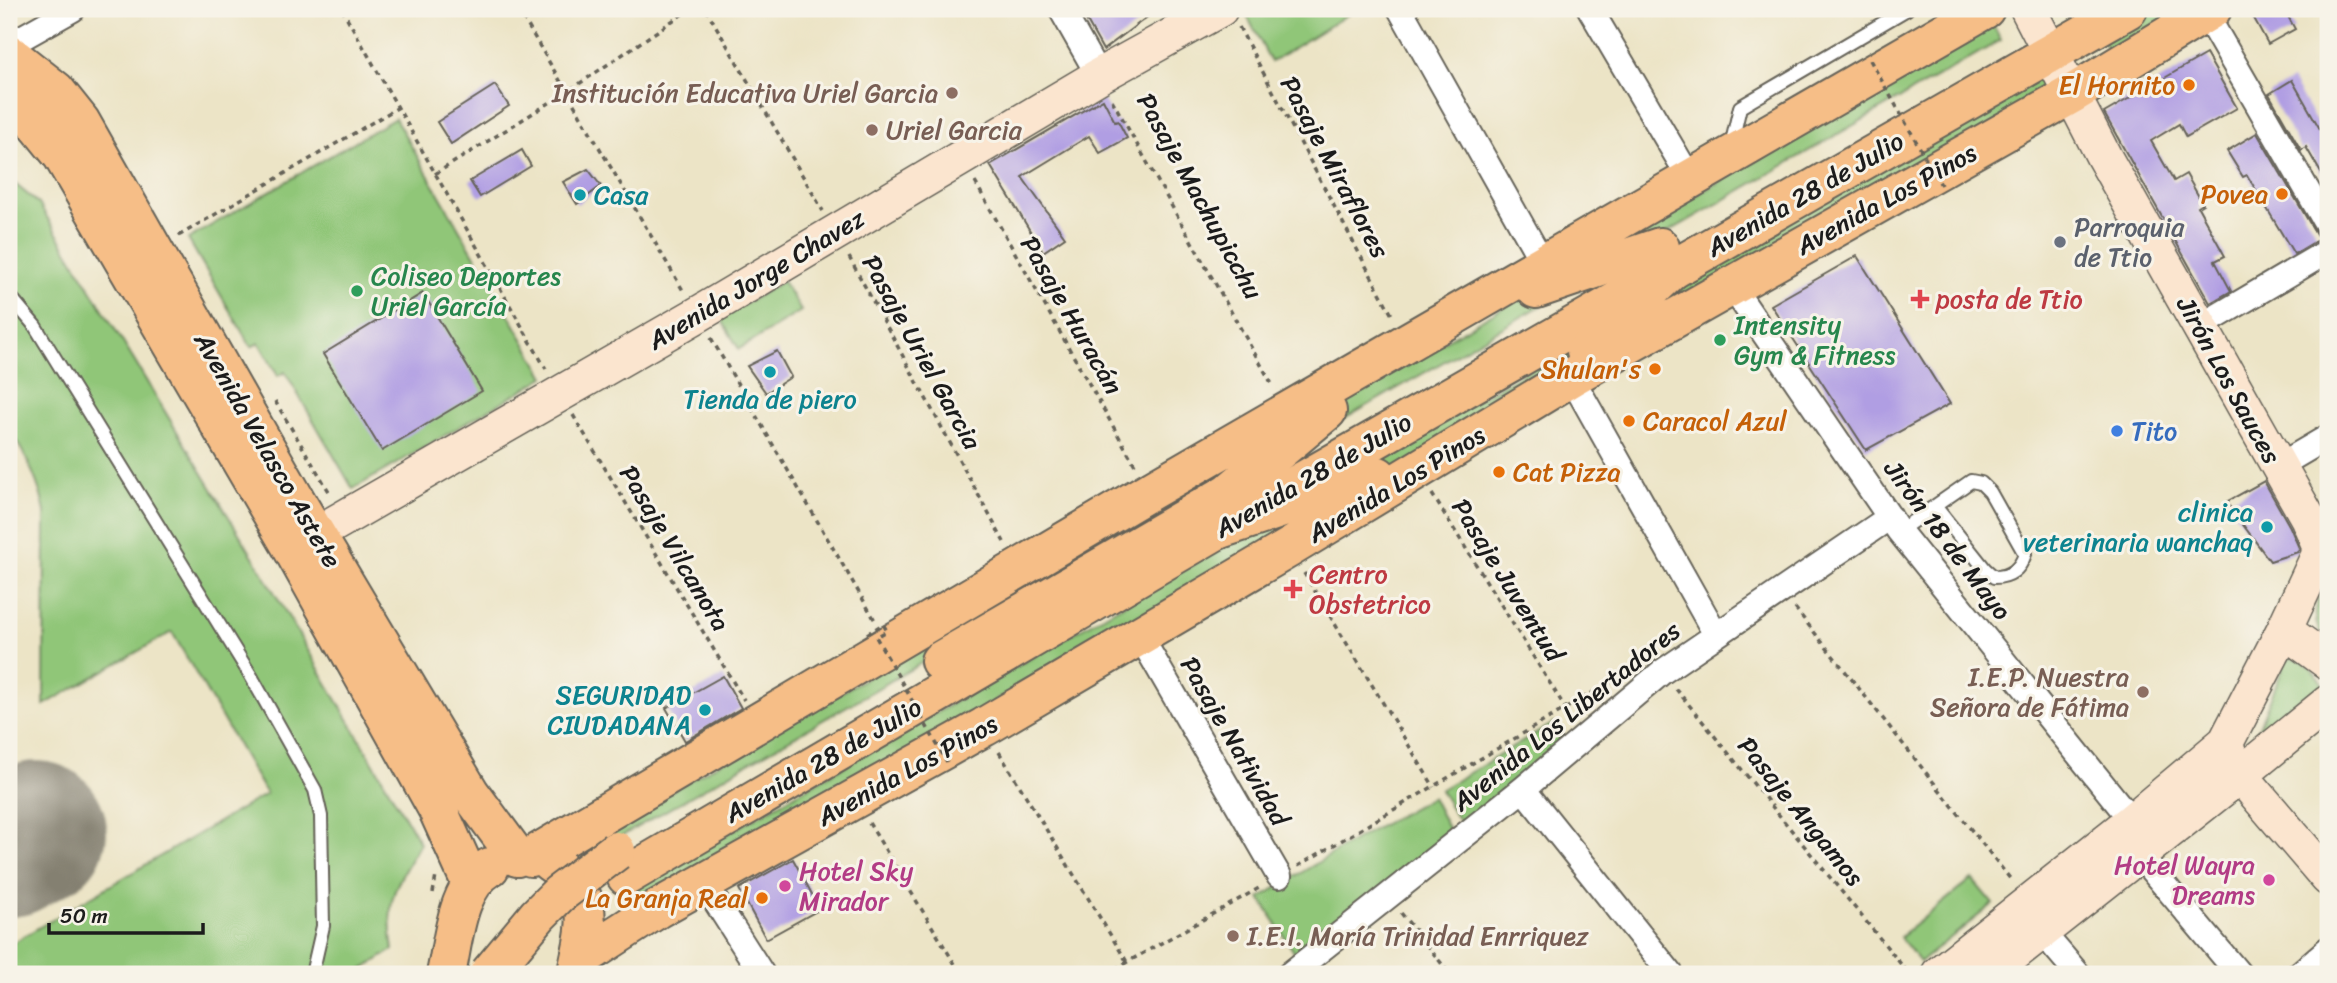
<svg xmlns="http://www.w3.org/2000/svg" width="2337" height="983" viewBox="0 0 2337 983" font-family="Sriracha,sans-serif">
<style>
.green{fill:#90c678;stroke:#56714a;stroke-width:2}
.lines{fill:none;stroke-linecap:round;stroke-linejoin:round}
.runway{stroke:#848071;stroke-width:140}
.building{fill:#b09ee3}
.lane-casing{stroke:#656258;stroke-width:16}
.street-casing{stroke:#656258;stroke-width:28}
.secondary-casing{stroke:#656258;stroke-width:38}
.primary-casing{stroke:#656258;stroke-width:42}
.highway-casing{stroke:#656258;stroke-width:42}
.path{stroke:#656258;stroke-width:3.5;stroke-dasharray:5 5;stroke-linecap:butt}
.lane{stroke:#fff;stroke-width:12}
.street{stroke:#fff;stroke-width:24}
.secondary{stroke:#fbe5cf;stroke-width:35}
.primary{stroke:#f6be87;stroke-width:38}
.highway{stroke:#f6be87;stroke-width:38}
.primary-bridge-casing{stroke:#656258;stroke-width:42;stroke-linecap:butt}
.path-bridge{stroke:#656258;stroke-width:3.5;stroke-dasharray:5 5;stroke-linecap:butt}
.primary-bridge{stroke:#f6be87;stroke-width:38}
.food-dot{fill:#e8710a;stroke:#f7f3e8;stroke-width:2.5}
.education-dot{fill:#8d6e63;stroke:#f7f3e8;stroke-width:2.5}
.culture-dot{fill:#0f9aa8;stroke:#f7f3e8;stroke-width:2.5}
.worship-dot{fill:#6b7280;stroke:#f7f3e8;stroke-width:2.5}
.leisure-dot{fill:#2e9e5b;stroke:#f7f3e8;stroke-width:2.5}
.health-dot{fill:#e0444e;stroke:#f7f3e8;stroke-width:2.5}
.shop-dot{fill:#3f7fe0;stroke:#f7f3e8;stroke-width:2.5}
.hotel-dot{fill:#d1479c;stroke:#f7f3e8;stroke-width:2.5}
.labels{text-anchor:middle;stroke-width:6;stroke-linejoin:round;paint-order:stroke}
.food-label{font-size:26px;fill:#c56008;stroke:#f7f3e8;text-anchor:end}
.education-label{font-size:26px;fill:#785e54;stroke:#f7f3e8;text-anchor:end}
.street-label{font-size:26px;fill:#1c1c1c;stroke:#f7f3e8}
.culture-label{font-size:26px;fill:#0d838f;stroke:#f7f3e8;text-anchor:end}
.worship-label{font-size:26px;fill:#5b616d;stroke:#f7f3e8;text-anchor:start}
.leisure-label{font-size:26px;fill:#27864d;stroke:#f7f3e8;text-anchor:start}
.health-label{font-size:26px;fill:#be3a42;stroke:#f7f3e8;text-anchor:start}
.shop-label{font-size:26px;fill:#366cbe;stroke:#f7f3e8;text-anchor:start}
.hotel-label{font-size:26px;fill:#b23c85;stroke:#f7f3e8;text-anchor:end}
</style>
<rect width="100%" height="100%" fill="#f7f3e8"/>
<filter id="ink" filterUnits="userSpaceOnUse"><feTurbulence type="fractalNoise" baseFrequency=".0143" numOctaves="2"/><feDisplacementMap in="SourceGraphic" scale="14" xChannelSelector="R" yChannelSelector="G"/><feConvolveMatrix kernelMatrix="1 2 1 2 8 2 1 2 1" color-interpolation-filters="sRGB"/></filter>
<filter id="wash" filterUnits="userSpaceOnUse"><feTurbulence type="fractalNoise" baseFrequency=".00686" numOctaves="4" result="noise"/><feDisplacementMap in="SourceGraphic" scale="28" xChannelSelector="R" yChannelSelector="G"/><feGaussianBlur stdDeviation="1.57" result="paint"/><feColorMatrix in="noise" values="0 0 0 0 0 0 0 0 0 0 0 0 0 0 0 0 0 1.4 0 .05"/><feComposite in="paint" operator="in"/></filter>
<g filter="url(#wash)">
<rect width="100%" height="100%" fill="#ece4c6"/>
<path class="green" d="M1259 9H1349L1350 13 1271 62 1247 16Z
M2154 9H2188L2110 54 2101 39Z
M1992 23 2001 40 615 840 606 829Z
M2036 76 2046 93 641 906 632 889Z
M395 118 545 377 353 489 285 372 278 376 259 343 251 347 188 239Z
M9 179 39 204 263 573 420 843C395 888 385 896 393 950L356 974H9V945L266 794 172 632 44 705 45 512C39 481 26 455 9 429Z
M783 281 801 311 739 349 721 319Z
M2328 582V644C2310 624 2313 603 2328 582Z
M2291 658C2308 658 2319 679 2328 692L2252 743 2286 661Z
M1554 723 1565 739 1461 824 1440 790Z
M1432 797 1451 834 1296 955 1260 898 1348 844Z
M1972 879 1993 904 1920 962 1900 937Z"/>
<g class="lines">
<path class="runway" d="M9 847 37 831"/>
</g>
<g id="blocks">
<path class="building" d="M1080 9H1158L1103 50Z
M2249 9H2284L2295 29 2268 44Z
M2206 54 2237 108 2186 137 2179 124 2151 141 2174 181 2186 174 2203 204 2198 207 2225 256 2215 261 2231 291 2210 303 2104 113Z
M2292 80 2328 143V185L2306 147 2301 150 2269 94Z
M495 85 509 106 451 144 437 122Z
M1103 99 1115 122 1118 121 1127 138 1100 153 1089 136 1022 177 1065 237 1043 252 990 165Z
M2257 133 2319 239 2294 254 2247 175 2243 177 2227 151Z
M522 150 531 166 480 197 470 181Z
M588 169 601 186 577 204 563 182Z
M1857 256 1950 404 1866 450 1771 305Z
M423 293 482 391 382 451 323 354Z
M777 351 791 377 766 393 747 366Z
M2264 481 2290 527 2299 548 2298 552 2270 561 2226 502Z
M723 676 741 708 685 741 666 708Z
M793 859 820 909 766 939 739 889Z"/>
</g>
</g>
<g filter="url(#ink)">
<use href="#blocks" fill-opacity="0" stroke="#656258" stroke-width="2"/>
<g class="lines">
<defs>
<path id="lane" d="M1731 146 1740 107 1907 9
M9 295 35 326 251 676 315 790 321 816 323 926 312 974
M1899 531 1971 481 1981 483 1990 492 2025 554C2020 569 2011 577 1994 577L1985 569 1935 506"/>
<path id="street" d="M1061 9 1099 76
M1400 9 1544 265
M1590 9 1691 180
M2205 13 2328 226
M9 42 25 36 73 9
M1731 285 1899 531 2132 821
M2199 327 2328 251
M1571 377 1710 624
M2277 467 2328 437
M1140 636 1279 876
M1523 789 1671 974
M2139 855 2239 974
M704 883 762 974
M2042 932 2078 974
M1290 974 1523 789 1662 672 1890 517
M2299 974 2328 949"/>
<path id="secondary" d="M292 548 697 315 1099 76 1220 9
M2284 630 2328 662
M2230 755 2240 775 2328 878
M1939 974 2132 821 2226 742 2284 630 2319 555V544L2308 518 2104 157 2028 9
M1988 974 2240 775 2328 703"/>
<path id="primary" d="M940 661 1263 473
M626 876 1217 530 2128 9"/>
<path id="highway" d="M9 54 56 91 80 121 300 508 470 793 517 857
M9 98 27 112 62 155 292 548 437 808 471 883
M1536 289 1660 247
M1586 351 1674 268
M1233 489 1327 411
M1217 530 1378 476
M531 857 1150 491 1985 9
M550 862C598 893 587 924 577 972
M580 959 657 909 984 727 1289 548 1571 377 2072 94 2212 9
M446 974C454 939 456 887 490 867"/>
</defs>
<use href="#lane" class="lane-casing"/>
<use href="#street" class="street-casing"/>
<use href="#secondary" class="secondary-casing"/>
<use href="#primary" class="primary-casing"/>
<use href="#highway" class="highway-casing"/>
<path class="path" d="M342 9 546 369
M518 9 684 292
M706 9 823 211
M1239 27 1393 317
M1112 100 1273 386
M435 174 567 92 690 9
M975 182 1135 465
M181 236 180 235 397 108
M849 257 1004 542
M711 338 876 622
M275 401 330 493
M573 415 744 700
M1432 494 1566 709
M1304 573 1434 787
M1795 608 2012 881
M1676 689 1909 974
M999 752 1127 962
M869 823 961 974
M1298 866 1614 680
M433 893 436 876
M1401 913 1450 974
M1106 974 1261 887"/>
<use href="#lane" class="lane"/>
<use href="#street" class="street"/>
<use href="#secondary" class="secondary"/>
<use href="#primary" class="primary"/>
<use href="#highway" class="highway"/>
<defs>
<path id="primary-bridge" d="M489 974 538 915 559 894 616 851"/>
</defs>
<use href="#primary-bridge" class="primary-bridge-casing"/>
<path class="path-bridge" d="M1870 60 1941 185
M867 634 883 624 887 631 876 637 947 762"/>
<use href="#primary-bridge" class="primary-bridge"/>
</g>
</g>
<g class="food-dot">
<circle cx="2189" cy="85" r="7"/>
<circle cx="2282" cy="194" r="7"/>
<circle cx="1655" cy="369" r="7"/>
<circle cx="1629" cy="421" r="7"/>
<circle cx="1499" cy="472" r="7"/>
<circle cx="762" cy="898" r="7"/>
</g>
<g class="education-dot">
<circle cx="952" cy="93" r="7"/>
<circle cx="872" cy="130" r="7"/>
<circle cx="2143" cy="692" r="7"/>
<circle cx="1233" cy="936" r="7"/>
</g>
<g class="culture-dot">
<circle cx="580" cy="195" r="7"/>
<circle cx="770" cy="372" r="7"/>
<circle cx="2267" cy="527" r="7"/>
<circle cx="705" cy="710" r="7"/>
</g>
<circle class="worship-dot" cx="2060" cy="242" r="7"/>
<g class="leisure-dot">
<circle cx="357" cy="291" r="7"/>
<circle cx="1720" cy="340" r="7"/>
</g>
<g class="health-dot">
<path d="M1916.5 288.5h7v7h7v7h-7v7h-7v-7h-7v-7h7z"/>
<path d="M1289.5 578.5h7v7h7v7h-7v7h-7v-7h-7v-7h7z"/>
</g>
<circle class="shop-dot" cx="2117" cy="431" r="7"/>
<g class="hotel-dot">
<circle cx="2269" cy="880" r="7"/>
<circle cx="785" cy="886" r="7"/>
</g>
<g class="labels">
<g class="food-label">
<text x="2175" y="94">El Hornito</text>
<text x="2268" y="203">Povea</text>
<text x="1641" y="378">Shulan's</text>
<text x="1643" y="430" text-anchor="start">Caracol Azul</text>
<text x="1513" y="481" text-anchor="start">Cat Pizza</text>
<text x="748" y="907">La Granja Real</text>
</g>
<g class="education-label">
<text x="938" y="102">Institución Educativa Uriel Garcia</text>
<text x="886" y="139" text-anchor="start">Uriel Garcia</text>
<text x="2129" y="686">I.E.P. Nuestra<tspan x="2129" dy="30">Señora de Fátima</tspan></text>
<text x="1247" y="945" text-anchor="start">I.E.I. María Trinidad Enrriquez</text>
</g>
<g class="street-label">
<text transform="translate(1335 167) rotate(62)" y="9">Pasaje Miraflores</text>
<text transform="translate(1805 194) rotate(-30)" y="9">Avenida 28 de Julio</text>
<text transform="translate(1200 196) rotate(61)" y="9">Pasaje Machupicchu</text>
<text transform="translate(1886 199) rotate(-29)" y="9">Avenida Los Pinos</text>
<text transform="translate(756 279) rotate(-31)" y="9">Avenida Jorge Chavez</text>
<text transform="translate(1072 315) rotate(60)" y="9">Pasaje Huracán</text>
<text transform="translate(922 352) rotate(61)" y="9">Pasaje Uriel Garcia</text>
<text transform="translate(2229 380) rotate(61)" y="9">Jirón Los Sauces</text>
<text transform="translate(268 450) rotate(60)" y="9">Avenida Velasco Astete</text>
<text transform="translate(1313 475) rotate(-30)" y="9">Avenida 28 de Julio</text>
<text transform="translate(1396 484) rotate(-31)" y="9">Avenida Los Pinos</text>
<text transform="translate(1948 540) rotate(53)" y="9">Jirón 18 de Mayo</text>
<text transform="translate(675 548) rotate(59)" y="9">Pasaje Vilcanota</text>
<text transform="translate(1508 580) rotate(58)" y="9">Pasaje Juventud</text>
<text transform="translate(1566 716) rotate(-39)" y="9">Avenida Los Libertadores</text>
<text transform="translate(1235 741) rotate(60)" y="9">Pasaje Natividad</text>
<text transform="translate(823 760) rotate(-30)" y="9">Avenida 28 de Julio</text>
<text transform="translate(907 770) rotate(-29)" y="9">Avenida Los Pinos</text>
<text transform="translate(1801 811) rotate(51)" y="9">Pasaje Angamos</text>
</g>
<g class="culture-label">
<text x="594" y="204" text-anchor="start">Casa</text>
<text x="770" y="408" text-anchor="middle">Tienda de piero</text>
<text x="2253" y="521">clinica<tspan x="2253" dy="30">veterinaria wanchaq</tspan></text>
<text x="691" y="704">SEGURIDAD<tspan x="691" dy="30">CIUDADANA</tspan></text>
</g>
<g class="worship-label">
<text x="2074" y="236">Parroquia<tspan x="2074" dy="30">de Ttio</tspan></text>
</g>
<g class="leisure-label">
<text x="371" y="285">Coliseo Deportes<tspan x="371" dy="30">Uriel García</tspan></text>
<text x="1734" y="334">Intensity<tspan x="1734" dy="30">Gym &amp; Fitness</tspan></text>
</g>
<g class="health-label">
<text x="1936" y="308">posta de Ttio</text>
<text x="1309" y="583">Centro<tspan x="1309" dy="30">Obstetrico</tspan></text>
</g>
<g class="shop-label">
<text x="2131" y="440">Tito</text>
</g>
<g class="hotel-label">
<text x="2255" y="874">Hotel Wayra<tspan x="2255" dy="30">Dreams</tspan></text>
<text x="799" y="880" text-anchor="start">Hotel Sky<tspan x="799" dy="30">Mirador</tspan></text>
</g>
</g>
<rect width="2337" height="983" fill="none" stroke="#f7f3e8" stroke-width="35"/>
<path d="M49 923v10h154v-10" fill="none" stroke="#1c1c1c" stroke-width="3.5"/>
<text x="60" y="923" font-size="21" fill="#1c1c1c" stroke="#f7f3e8" stroke-width="5" paint-order="stroke">50 m</text>
</svg>
